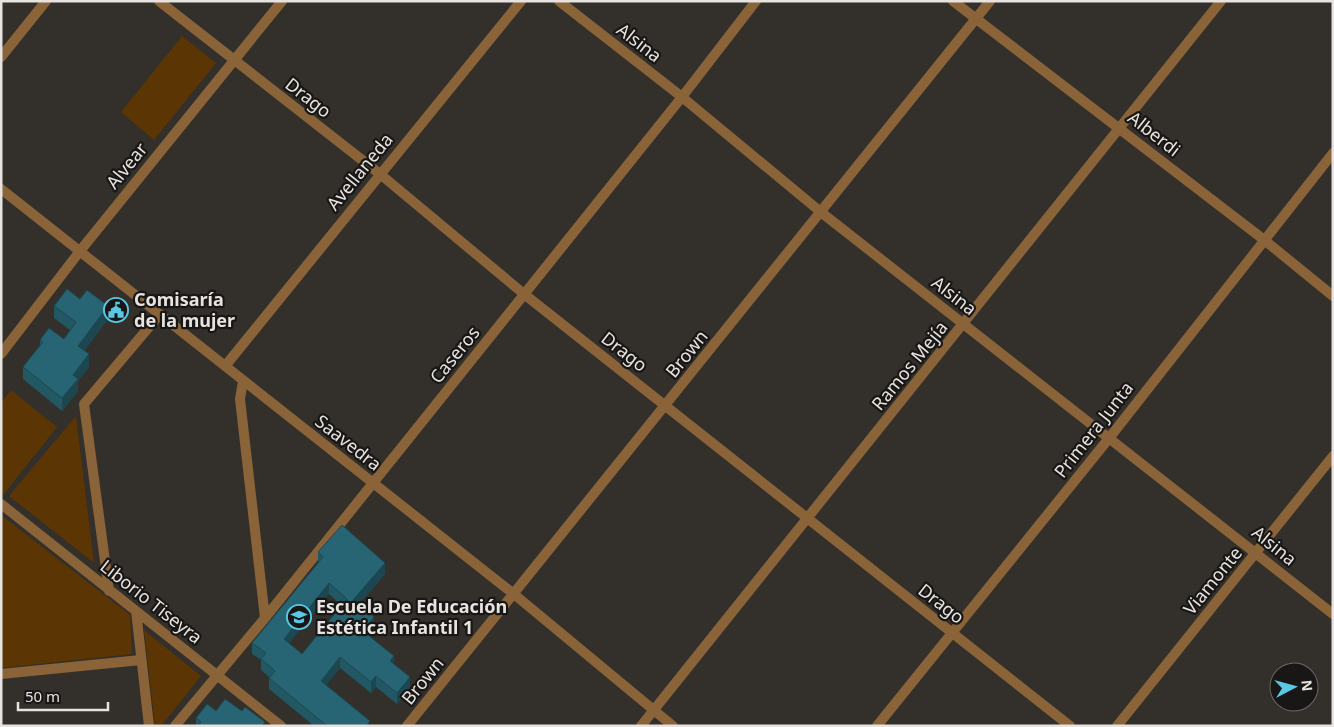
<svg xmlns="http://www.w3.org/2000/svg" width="1334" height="727" viewBox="0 0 1334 727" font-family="'Noto Sans',sans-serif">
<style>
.green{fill:#5b3503}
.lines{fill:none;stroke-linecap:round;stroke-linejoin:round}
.minor{stroke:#8a6339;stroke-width:10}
.wall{fill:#225764;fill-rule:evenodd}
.shaded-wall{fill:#1c4751}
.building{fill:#286574;stroke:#1c4751;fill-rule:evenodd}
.labels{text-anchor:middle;stroke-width:4.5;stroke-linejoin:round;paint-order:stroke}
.street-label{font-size:18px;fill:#e6e3e0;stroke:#191715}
.poi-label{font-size:18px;font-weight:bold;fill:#e6e3e0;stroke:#191715;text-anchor:start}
</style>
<rect width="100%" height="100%" fill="#332f2a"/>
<path class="green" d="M182 36 216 63 154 140 121 112Z
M11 390 57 427 4 494 1 492V403Z
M76 416 94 563 9 496Z
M1 515 130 615 132 654 1 668Z
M144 630 201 676 161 726H155Z"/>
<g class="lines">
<path class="minor" d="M159 1 380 174 524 294 1070 726
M559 1 682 97 822 213 1333 614
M953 1 1263 239 1333 296
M1 57 46 1
M1 189 515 595 673 726
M1 354 80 251 282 1
M226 365 521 1
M243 381 240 399 265 618
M1 504 281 726
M109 591 84 404 160 314
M136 611 149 726
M1 674 141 660
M175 726 265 618 682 97 756 1
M407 726 990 1
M641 726 1221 1
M877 726 1110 437 1333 153
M1117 726 1333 456"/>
</g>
<path class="wall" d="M80 299 108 319 84 351 89 367 78 381V391L62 411 23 379V367L40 345V340L64 339 70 330 54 318V306Z
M318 552 385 574 359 604 374 628 369 636 394 664 410 688 397 704 376 687 371 693 340 668 326 685 370 726H314L269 689V677L261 670V660L252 654V643L318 563ZM329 594 341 605 302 654 289 643Z
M242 711 265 726H196V718Z"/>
<path class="shaded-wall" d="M108 306V319L78 359V346Z
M89 354V367L78 381V391L62 411V398L73 375Z
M385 563V574L353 611V600Z
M329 583V594L284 650V639Z
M374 617V628L363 642V631Z
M394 656V667L390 661Z
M340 657V668L321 692V681Z
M376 676V687L371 693V682Z
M410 677V688L397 704V693Z"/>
<path class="building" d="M67 289 80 299 87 290 108 306 78 346 89 354 73 375 78 379 62 398 23 367 43 342 40 340 49 328 64 339 76 322 54 306Z
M342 525 385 563 353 600 374 617 363 631 394 656 390 661 410 677 397 693 376 676 371 682 340 657 321 681 370 721 366 726H327L269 678 275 671 261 659 266 653 252 643 323 557 318 552ZM329 583 347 599 302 654 284 639Z
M225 699 242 711 245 707 265 722 262 726H198L201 722 196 718 207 704 216 711Z"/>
<defs>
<symbol id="civic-ring" viewBox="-11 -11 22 22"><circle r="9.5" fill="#191715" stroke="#59c8e4" stroke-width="1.5"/><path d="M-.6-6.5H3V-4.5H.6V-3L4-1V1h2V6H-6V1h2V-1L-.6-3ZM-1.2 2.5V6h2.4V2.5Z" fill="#59c8e4"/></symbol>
<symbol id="school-ring" viewBox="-11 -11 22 22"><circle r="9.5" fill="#191715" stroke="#59c8e4" stroke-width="1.5"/><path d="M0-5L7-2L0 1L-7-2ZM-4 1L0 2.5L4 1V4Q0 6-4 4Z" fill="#59c8e4"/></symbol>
</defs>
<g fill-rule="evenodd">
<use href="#civic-ring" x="102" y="296" width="28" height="28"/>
<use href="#school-ring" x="285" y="603" width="28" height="28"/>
</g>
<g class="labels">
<g class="street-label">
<text transform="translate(639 43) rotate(38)" y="6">Alsina</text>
<text transform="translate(308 98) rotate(38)" y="6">Drago</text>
<text transform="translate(1154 134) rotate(38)" y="6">Alberdi</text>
<text transform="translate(127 166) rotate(-51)" y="6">Alvear</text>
<text transform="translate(360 172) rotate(-51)" y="6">Avellaneda</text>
<text transform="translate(954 296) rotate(38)" y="6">Alsina</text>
<text transform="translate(624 352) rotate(38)" y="6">Drago</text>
<text transform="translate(687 354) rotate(-51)" y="6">Brown</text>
<text transform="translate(455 355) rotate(-51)" y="6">Caseros</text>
<text transform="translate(910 366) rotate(-51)" y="6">Ramos Mejía</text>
<text transform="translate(1094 430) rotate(-52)" y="6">Primera Junta</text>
<text transform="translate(348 443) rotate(38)" y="6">Saavedra</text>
<text transform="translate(1274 546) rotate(39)" y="6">Alsina</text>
<text transform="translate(1213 581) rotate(-51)" y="6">Viamonte</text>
<text transform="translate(151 602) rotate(38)" y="6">Liborio Tiseyra</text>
<text transform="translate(941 604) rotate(38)" y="6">Drago</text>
<text transform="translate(423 681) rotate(-51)" y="6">Brown</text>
</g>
<g class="poi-label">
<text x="134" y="306">Comisaría<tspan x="134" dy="21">de la mujer</tspan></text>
<text x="316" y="613">Escuela De Educación<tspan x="316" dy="21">Estética Infantil 1</tspan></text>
</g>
</g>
<rect width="1334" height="727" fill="none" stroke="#e6e3e0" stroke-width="5"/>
<g transform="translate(1294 687) rotate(84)"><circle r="24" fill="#191715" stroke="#6b6966"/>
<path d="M0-4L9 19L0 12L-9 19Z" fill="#59c8e4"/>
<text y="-8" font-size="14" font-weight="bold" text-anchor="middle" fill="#e6e3e0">N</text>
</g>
<path d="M18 702v8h90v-8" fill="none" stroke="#e6e3e0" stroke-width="2.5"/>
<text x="25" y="702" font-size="15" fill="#e6e3e0" stroke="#191715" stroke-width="4" paint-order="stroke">50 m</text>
</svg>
